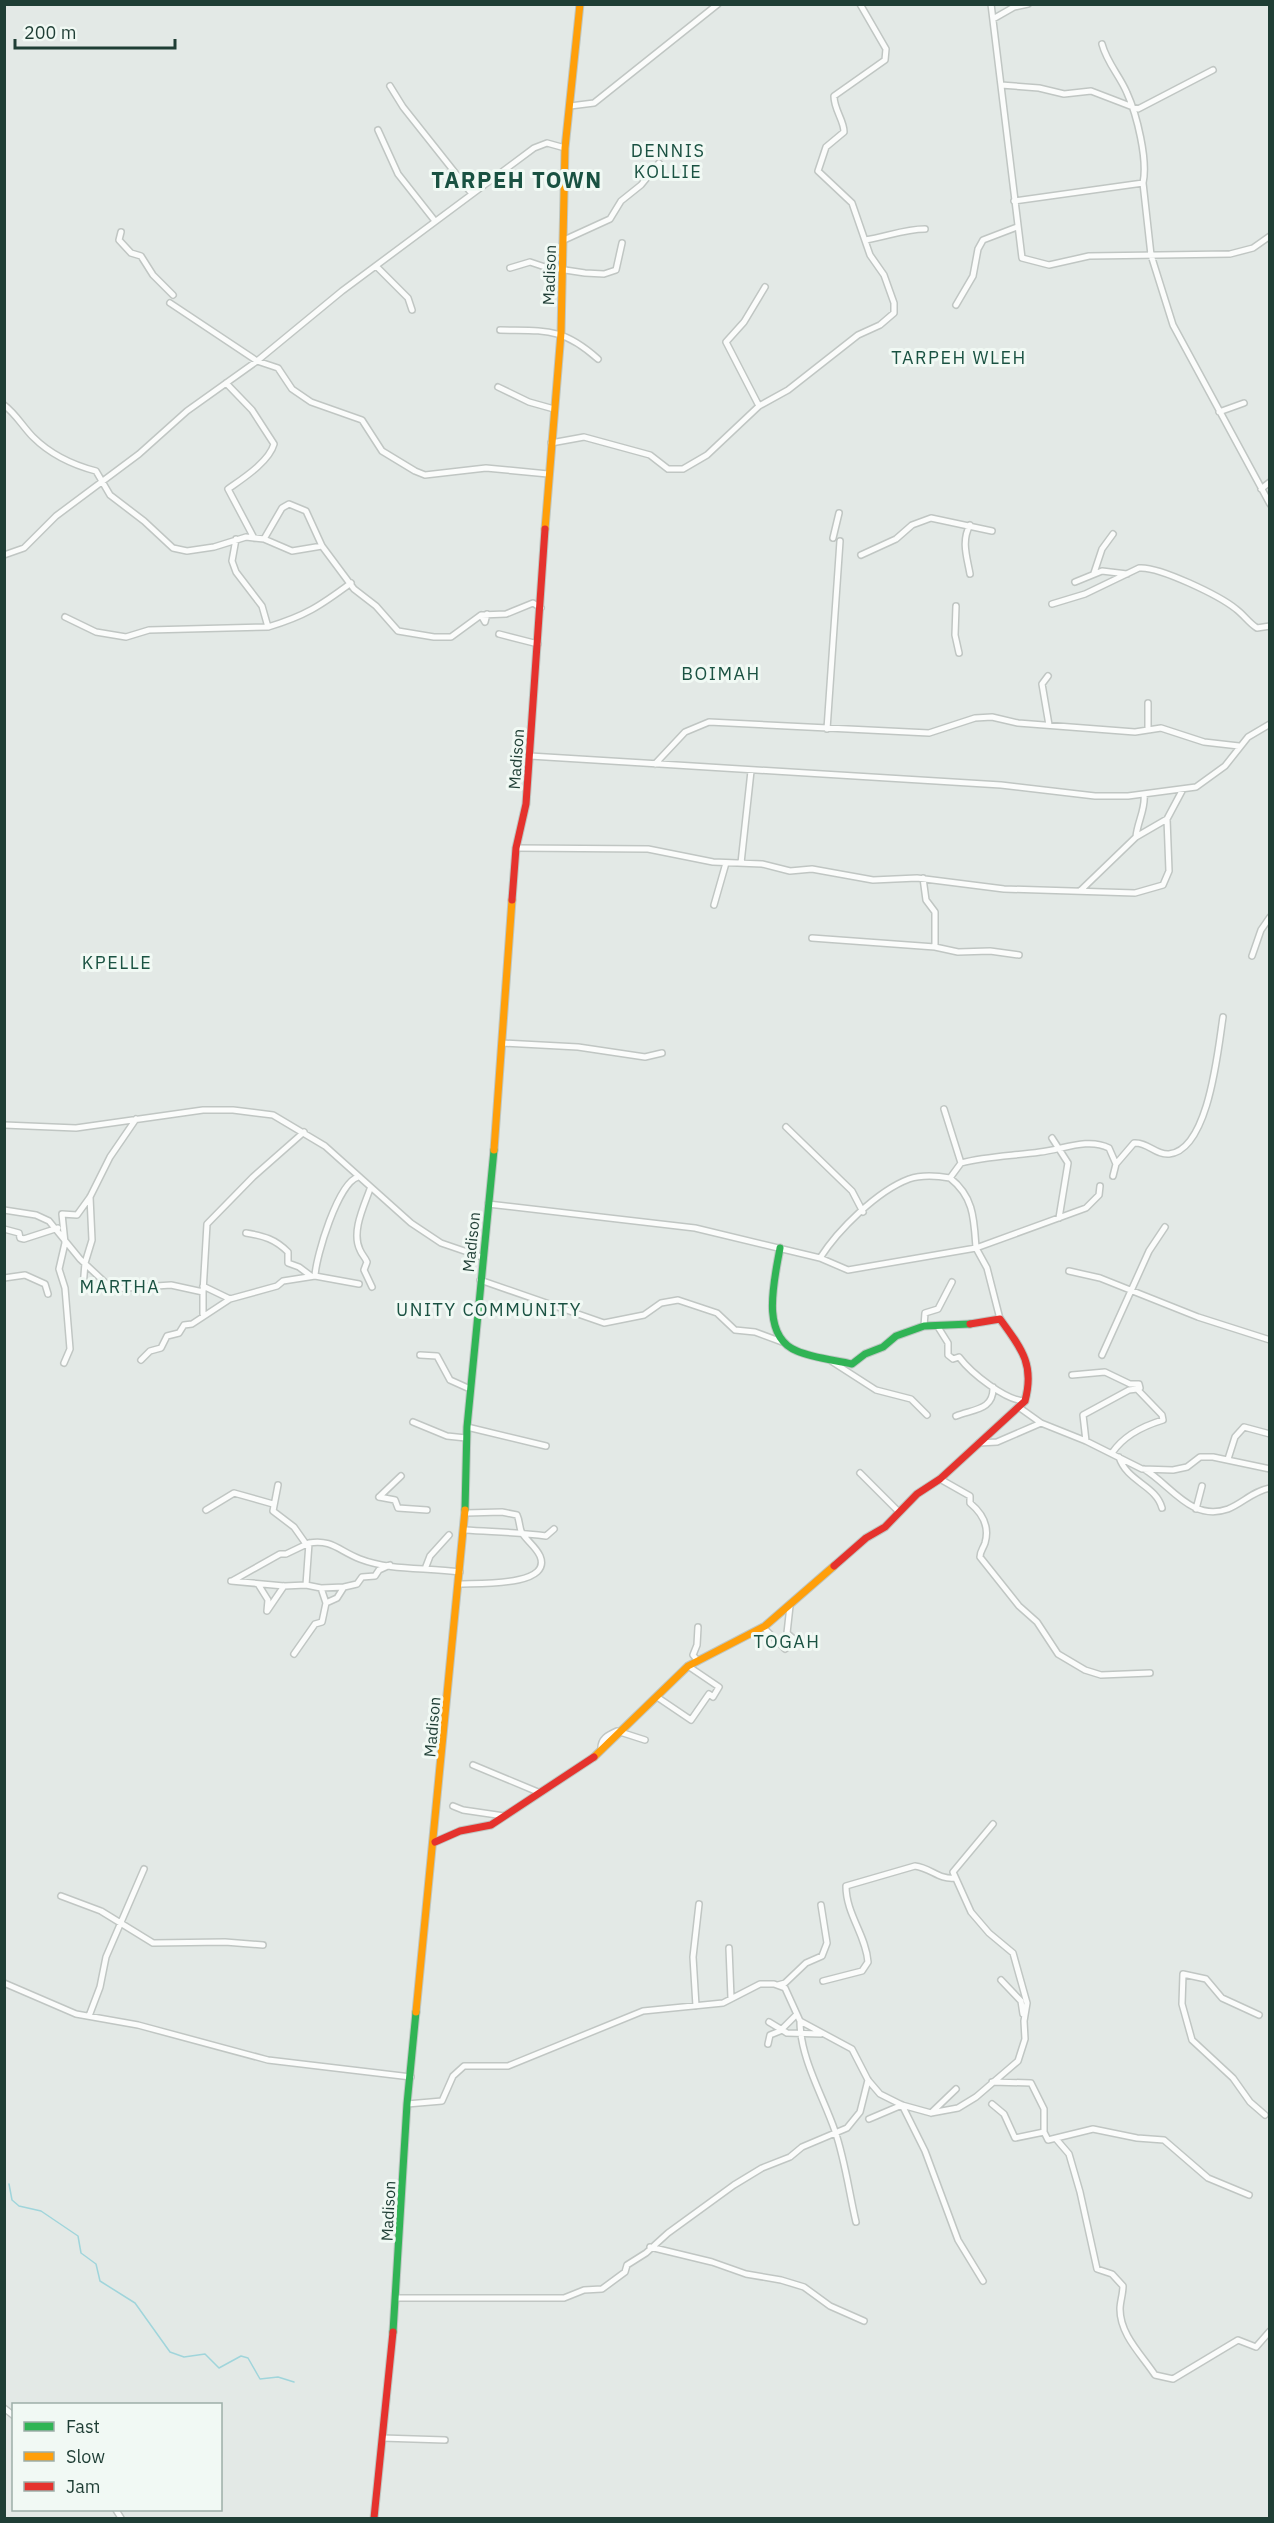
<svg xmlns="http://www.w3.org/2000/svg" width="1274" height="2523" viewBox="0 0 1274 2523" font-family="'IBM Plex Sans',sans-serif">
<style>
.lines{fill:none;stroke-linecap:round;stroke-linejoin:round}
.stream{stroke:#a0d5db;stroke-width:1.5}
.street-casing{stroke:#c0c6c3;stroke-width:8}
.fast-casing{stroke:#bec7c3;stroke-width:9}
.slow-casing{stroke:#bec7c3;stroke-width:9}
.jam-casing{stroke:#bec7c3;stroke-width:9}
.street{stroke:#fbfcfb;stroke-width:5}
.fast{stroke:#30b455;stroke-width:7}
.slow{stroke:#ff9f0a;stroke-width:7}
.jam{stroke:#e5322d;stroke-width:7}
.labels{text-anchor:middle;stroke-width:6;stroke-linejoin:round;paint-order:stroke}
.street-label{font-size:16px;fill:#1f3e35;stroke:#f1f9f4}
.neighbourhood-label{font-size:18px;letter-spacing:1.5px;fill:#1a5242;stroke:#f1f9f4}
.district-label{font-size:22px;font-weight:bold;letter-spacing:1.5px;fill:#1a5242;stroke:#f1f9f4}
</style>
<rect width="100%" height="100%" fill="#e3e9e6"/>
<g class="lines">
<path class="stream" d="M9 2184 12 2200 19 2206 41 2211 78 2236 81 2253 96 2264 100 2281 135 2303 170 2352 184 2357 205 2354 219 2368 241 2356 248 2358 260 2379 278 2377 294 2382"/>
<defs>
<path id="street" d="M991 4 1022 258 1049 265 1089 256 1230 254 1253 248 1270 236
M993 19 1014 7 1028 4
M1102 44C1107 63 1120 76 1127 93 1137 115 1148 160 1143 183
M1001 85 1039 88 1064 94 1091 91 1138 109 1213 70
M390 86 403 107 472 194
M570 106 594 103 718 4
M378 130 398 174 435 221
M1014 201 1143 183 1151 255 1173 325 1270 504
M121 232 119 240 131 253 141 256 153 275 173 295
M564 240 610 219 621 201 641 185 659 163
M865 240C886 237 904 229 925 229
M376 266 408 298 412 310
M510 268 530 262 545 267 585 273 604 274 616 270 622 243
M170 303 257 361 278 368 292 389 311 402 362 420 382 451 415 471 425 475 486 468 548 474
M956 305 973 276 978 249 983 240 1017 227
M500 330C546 331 562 327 598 359
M226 383 252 410 274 444C269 462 242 479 228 489L254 538
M498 387 529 402 554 409
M4 405C16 414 23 427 33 437 51 455 73 465 96 471L110 495 144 521 173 548 187 551 214 547 246 537 264 539 292 551 322 546 354 589 376 606 398 631 434 637H451L481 615 506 614 533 603 541 608
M759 406 726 342 744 322 765 287
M1219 412 1244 403
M551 443 584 437 650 455 668 469H683L707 455 759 406 788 390 858 335 880 325 894 313V303L884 275 870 255 852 203 818 171 826 147 844 132C844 120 834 110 834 96L885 60 886 49 860 4
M1261 489 1270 482
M833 538 839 513
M264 539 282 508 289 504 306 511 322 546
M4 555 24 548 56 516 139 454 187 411 257 361 342 291 534 148 547 143 565 148
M861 555 896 539 912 525 931 518 992 531
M1094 573 1102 549 1113 534
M970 574C967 557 961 541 970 525
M1075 582 1102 571 1127 574
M1052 604 1085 594 1139 568C1159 566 1220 596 1236 609 1244 615 1249 623 1257 628L1270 626
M956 606 955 635 959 653
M481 615 485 622 487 614
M65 617 96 632 126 637 149 630 268 627 262 606 236 572 232 561 236 539
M268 627C305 616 320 606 351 583
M499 634 538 644
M1048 676 1042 684 1049 725
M1148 703V730
M827 729 840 541
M530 756 1001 785 1095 796H1128L1196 787 1225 766 1248 737 1270 724
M655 764 685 732 709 722 929 733 975 718 992 717 1018 723 1135 732 1161 728 1204 742 1239 746
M1136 837C1137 823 1146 808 1144 795
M516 848 648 849 713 862 762 864 790 871 812 869 873 880 917 878 1004 889 1135 893 1163 885 1169 871 1167 819 1183 789
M741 863 751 771
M923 878 926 900 935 912V947
M1080 891 1136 837 1167 819
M714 905 726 863
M812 938 935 947 958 952 990 951 1019 955
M1252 956 1261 930 1270 917
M502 1043 578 1047 645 1057 662 1053
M944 1109 961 1163
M4 1125 76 1128 203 1110H233L273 1115 325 1146 411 1223 441 1243 482 1257
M786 1127 852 1191 863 1212
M1052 1138 1068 1163 1059 1218
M1113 1176 1116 1164 1134 1143C1148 1142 1155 1155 1169 1154 1209 1150 1218 1049 1223 1017
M358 1177C338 1183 316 1256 315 1276L359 1284
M950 1178 961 1163C988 1156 1013 1156 1040 1152 1061 1150 1088 1137 1109 1148L1116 1164
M370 1189C364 1206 351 1232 360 1250 362 1255 365 1257 367 1262L364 1270 372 1287
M488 1204 695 1228 820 1258 848 1270 976 1248 987 1268 1000 1319
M4 1210 36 1215 49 1221 80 1259 112 1289 171 1285 203 1292 207 1224 253 1177 304 1132
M4 1229 19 1233 20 1238 24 1239 58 1228
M246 1233C264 1236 275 1239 288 1252V1263L299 1267 311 1276
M820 1258C838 1230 877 1191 909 1179 921 1175 938 1176 950 1178 974 1197 974 1219 976 1248L1086 1208 1099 1195 1100 1186
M1069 1271 1100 1278 1198 1317 1270 1340
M4 1278 25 1275 45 1284 48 1294
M480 1280 604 1323 644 1315 661 1303 678 1300 717 1313 735 1330 755 1332 782 1342
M203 1286 230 1299 277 1286 283 1281 315 1276
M83 1288 85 1263 92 1240 90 1197
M203 1292V1314
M924 1326 925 1313 938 1309 952 1282
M938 1327 948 1343V1355L953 1359 959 1357C971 1373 1006 1401 1025 1401
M420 1355 437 1356 450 1380 470 1389
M1102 1355 1149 1251 1165 1227
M141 1360 150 1351 161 1348 167 1336 179 1333 184 1325 192 1324 230 1299
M831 1361 876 1390 911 1399 927 1415
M64 1363 70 1349 65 1288 59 1269 65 1243 62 1214 77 1215 90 1197 110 1157 136 1119
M1072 1375 1105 1372 1130 1384H1139L1140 1388 1137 1389
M956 1416C974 1409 994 1410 993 1387
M413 1422 447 1436 466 1438
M1041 1423 1086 1441 1142 1469 1173 1470 1187 1467 1200 1457H1213L1270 1469
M467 1427 546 1446
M1086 1441 1083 1415 1129 1390 1137 1389 1162 1415 1163 1420C1143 1426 1124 1435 1112 1453
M979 1443 997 1442 1041 1423 1020 1408
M1119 1457C1127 1482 1156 1485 1162 1508
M1228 1459 1235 1437 1244 1427 1270 1434
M1144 1469C1171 1485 1191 1522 1228 1509 1243 1503 1253 1491 1270 1488
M860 1473 898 1511
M940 1479 970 1496V1503C982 1513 990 1526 985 1543 983 1549 980 1551 980 1557L1019 1606 1037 1622 1058 1654 1085 1670 1101 1675 1150 1673
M278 1485 273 1511 294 1527 306 1544
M379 1497 395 1500 398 1508 427 1510
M379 1497 401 1476
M1196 1509 1202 1486
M206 1510 234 1493 273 1504
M465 1530C493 1532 519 1532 546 1536L554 1529
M425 1569 430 1556 449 1535
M231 1581 284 1586 306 1585 309 1543C332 1539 339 1551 360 1559 391 1571 427 1567 460 1572
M232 1581 280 1554H286L309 1543
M258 1584 268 1600 267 1611 284 1586
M461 1584C475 1583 553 1587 540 1556 536 1547 527 1541 522 1533 519 1528 520 1521 517 1515L502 1512 466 1513
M321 1588 344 1587
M326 1603 337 1598 344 1587 357 1584 362 1577 375 1576 379 1570 390 1565
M763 1627 785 1649 796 1641 787 1633 790 1606
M294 1654 315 1624 322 1622 326 1603 321 1588 306 1585
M698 1661 693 1655 697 1645 698 1627
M657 1697 691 1720 709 1694 713 1697 719 1687 688 1666
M601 1750C600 1739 608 1735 617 1731L645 1740
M473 1765 538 1792
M453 1806 463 1810 504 1816
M61 1896 101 1911 153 1943 225 1942 263 1945
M729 1948 731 1998
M1001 1980 1021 2001 1023 2014
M823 1981 862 1971 868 1962C866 1935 846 1914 846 1886L915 1866C931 1868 939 1880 955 1878
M4 1983 76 2014 138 2025 268 2060 411 2077
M778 1985 785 1983 806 1963 822 1956 827 1943 821 1905
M696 2006 693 1957 699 1904
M1259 2015 1222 1998 1206 1979 1183 1974 1182 2004 1192 2040 1233 2078 1250 2102 1265 2115
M89 2016 100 1987 106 1957 144 1869
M800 2021C800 2058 823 2096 835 2131 845 2160 849 2192 856 2222
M769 2022 787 2033 821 2034
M768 2044 770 2035 780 2031 796 2015
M992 2082 1031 2083 1044 2109V2132L1048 2140 1093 2129 1137 2138 1164 2140 1208 2178 1249 2195
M407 2104 442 2101 453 2076 464 2066H508L643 2011 723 2003 760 1984H774L785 1988 800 2021 852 2049 868 2080 880 2094 902 2105 931 2113 958 2108 976 2097 1018 2061 1025 2039 1024 2021 1027 2003 1013 1953 989 1933 971 1912 953 1872 993 1824
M992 2104 1004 2114 1015 2138 1044 2132
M931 2113 956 2089
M869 2119 902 2105 925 2151 958 2240 983 2281
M1057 2140 1069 2154 1080 2192 1097 2269 1112 2274 1123 2286C1123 2294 1120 2302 1120 2309 1120 2335 1142 2355 1155 2375L1173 2379 1238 2340 1256 2347 1270 2331
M650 2247 712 2262 746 2274 781 2280 804 2287 830 2306 864 2321
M396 2298H564L584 2290 602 2289 625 2272 627 2265 646 2253 668 2233 734 2185 762 2168 790 2157 802 2147 847 2128 860 2112 868 2080
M4 2408 14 2416
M382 2438 445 2440
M116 2510 121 2518"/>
<path id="fast" d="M780 1248C775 1278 759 1336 797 1351 813 1358 834 1360 852 1364L865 1354 883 1347 896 1336 924 1326 970 1324
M465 1510 467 1427 494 1150
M393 2332 407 2104 416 2012"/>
<path id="slow" d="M545 529 561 333 565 148 580 4
M494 1150 512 900
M594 1757 688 1666 765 1626 834 1566
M416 2012 465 1510"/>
<path id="jam" d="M512 900 516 848 526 804 545 529
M834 1566 866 1538 885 1527 917 1494 940 1479 1025 1401C1035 1364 1021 1348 1000 1319L970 1324
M435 1842 460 1831 491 1825 594 1757
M374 2518 393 2332"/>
</defs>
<use href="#street" class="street-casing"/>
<use href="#fast" class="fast-casing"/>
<use href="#slow" class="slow-casing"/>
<use href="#jam" class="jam-casing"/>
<use href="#street" class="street"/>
<use href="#fast" class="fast"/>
<use href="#slow" class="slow"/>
<use href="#jam" class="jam"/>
</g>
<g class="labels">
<g class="street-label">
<text transform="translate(549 275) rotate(-88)" y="6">Madison</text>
<text transform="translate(516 759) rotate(-86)" y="6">Madison</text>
<text transform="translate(471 1242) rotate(-84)" y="6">Madison</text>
<text transform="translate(432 1727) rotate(-85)" y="6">Madison</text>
<text transform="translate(388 2211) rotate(-87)" y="6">Madison</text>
</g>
<g class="neighbourhood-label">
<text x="668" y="157">DENNIS<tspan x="668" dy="21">KOLLIE</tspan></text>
<text x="959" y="364">TARPEH WLEH</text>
<text x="721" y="680">BOIMAH</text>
<text x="117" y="969">KPELLE</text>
<text x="120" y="1293">MARTHA</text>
<text x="489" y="1316">UNITY COMMUNITY</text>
<text x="787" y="1648">TOGAH</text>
</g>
<g class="district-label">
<text x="517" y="188">TARPEH TOWN</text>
</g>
</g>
<rect width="1274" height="2523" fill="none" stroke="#1f3e35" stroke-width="12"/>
<rect x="12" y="2403" width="210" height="108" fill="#f1f9f4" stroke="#9daea8" stroke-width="1.5"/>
<rect x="24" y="2422" width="30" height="9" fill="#30b455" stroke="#9daea8" stroke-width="1.5"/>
<text x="66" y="2433" font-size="18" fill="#1f3e35">Fast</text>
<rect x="24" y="2452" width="30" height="9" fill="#ff9f0a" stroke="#9daea8" stroke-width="1.5"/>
<text x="66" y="2463" font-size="18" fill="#1f3e35">Slow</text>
<rect x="24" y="2482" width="30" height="9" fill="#e5322d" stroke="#9daea8" stroke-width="1.5"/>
<text x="66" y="2493" font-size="18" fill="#1f3e35">Jam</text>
<path d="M15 39v9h160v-9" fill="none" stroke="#1f3e35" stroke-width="3"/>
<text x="24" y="39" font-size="18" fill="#1f3e35" stroke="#f1f9f4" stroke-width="4.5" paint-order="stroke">200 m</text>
</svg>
